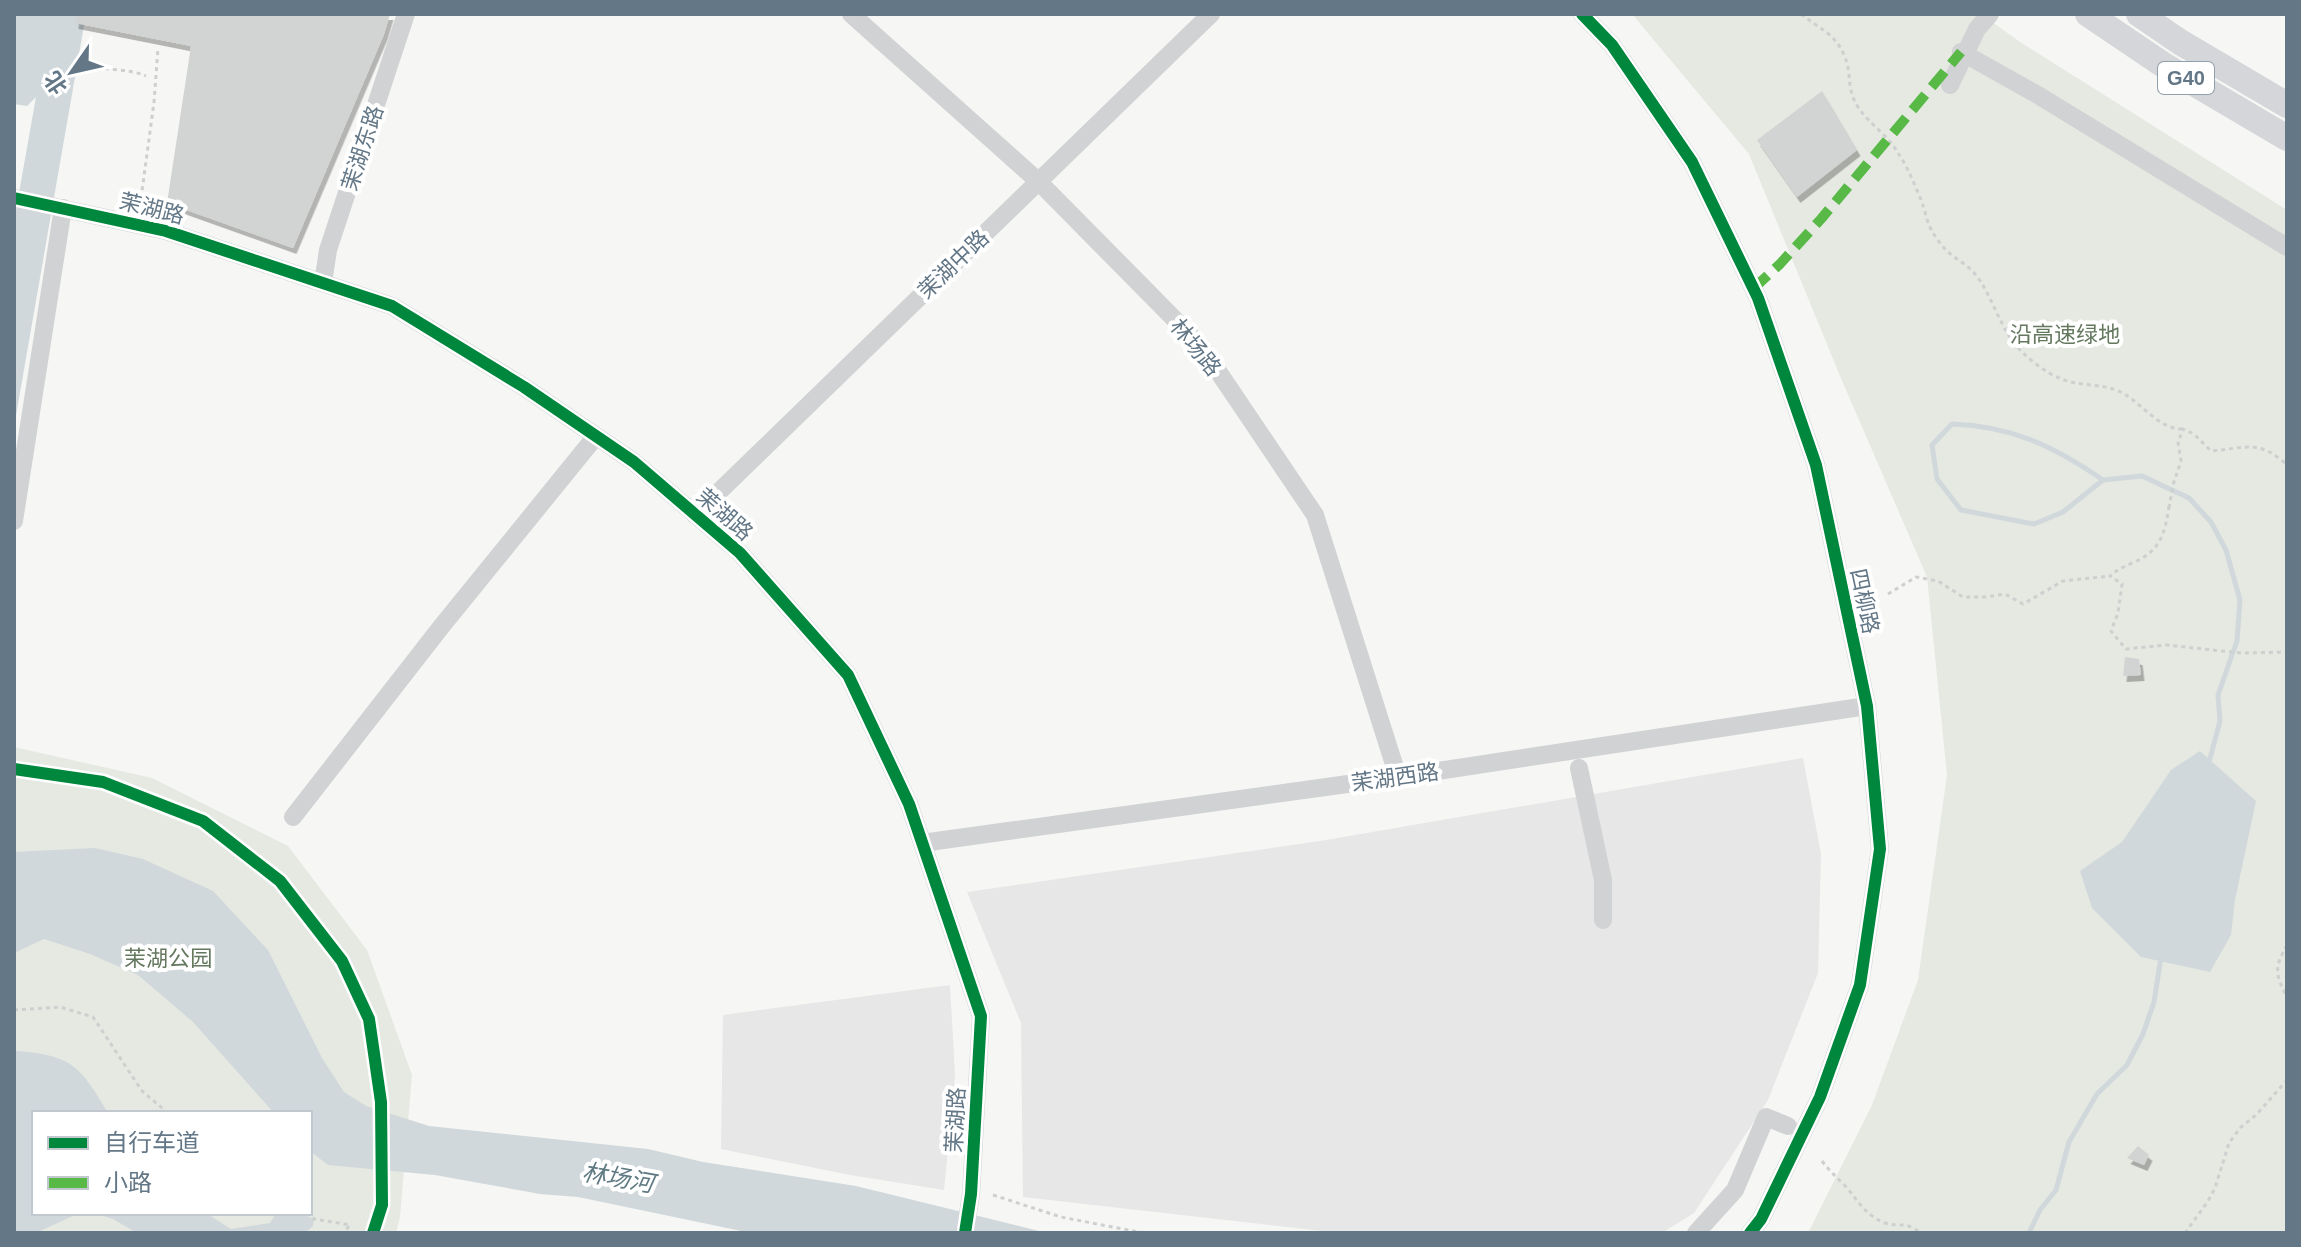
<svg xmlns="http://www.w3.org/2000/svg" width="2301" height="1247" viewBox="0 0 2301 1247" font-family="Helvetica,'Noto Sans SC',sans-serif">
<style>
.built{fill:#e6e7e6}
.green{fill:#e5e9e2;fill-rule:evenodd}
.water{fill:#d0d8db}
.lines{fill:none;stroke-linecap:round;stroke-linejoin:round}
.stream{stroke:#d0d8db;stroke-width:5}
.building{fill:#d2d3d3;filter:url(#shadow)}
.path{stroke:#cecfcf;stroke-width:3;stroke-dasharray:4 4;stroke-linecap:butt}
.minor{stroke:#d1d2d3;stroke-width:18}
.highway{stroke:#d4d6d9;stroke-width:26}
.quiet{stroke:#58b947;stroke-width:10;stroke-dasharray:20 10;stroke-linecap:butt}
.cycleway-casing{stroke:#fff;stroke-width:17}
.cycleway{stroke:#00873e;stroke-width:12}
.labels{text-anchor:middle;stroke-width:8;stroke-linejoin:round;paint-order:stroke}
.shield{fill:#fff;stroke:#92a0ab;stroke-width:2}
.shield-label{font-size:20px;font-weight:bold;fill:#637787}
.street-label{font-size:22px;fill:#637787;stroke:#fff}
.park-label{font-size:22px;fill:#64785e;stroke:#fff}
.water-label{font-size:24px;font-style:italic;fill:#5f7a83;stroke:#fff}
</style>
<defs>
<filter id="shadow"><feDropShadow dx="3.5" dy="6" stdDeviation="0" flood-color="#0004"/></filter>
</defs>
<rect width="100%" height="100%" fill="#f6f6f4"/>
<path class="built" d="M1803 758 1821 854 1818 973 1768 1100 1694 1213 1662 1233H1340L1023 1197 1021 1023 967 892 1320 841Z
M950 985 955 1075 944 1190 850 1175 721 1149 723 1015Z"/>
<path class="green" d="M1632 14H1981L2020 42 2287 210V1233H1808L1872 1105 1918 980 1947 775 1927 577 1840 376 1749 154Z
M14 747 152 778 288 846 367 950 412 1075 400 1217 396 1233H14ZM34 1113H310V1213H34Z"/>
<path class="water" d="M14 14H86L14 427V221L36 97 27 106 14 104Z
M2200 751 2256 801 2235 900 2231 935 2210 972 2141 957 2092 908 2080 871 2122 842 2171 770Z
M95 848 143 859 213 891 268 950 322 1058 344 1092 366 1106 429 1126 648 1149 703 1162 856 1186 1047 1233H751L578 1197 540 1194 435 1175 328 1165 310 1151V1113H274L193 1022 138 975 90 954 44 939 14 953V852Z
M17 1051C72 1055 81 1067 108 1113H34V1213H206L231 1229 270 1223 276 1213H299L314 1219 313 1226 305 1233H137L113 1219 100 1215 77 1214 36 1233H14V1052Z"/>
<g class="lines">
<path class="stream" d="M2103 480C2054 446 2011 426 1952 424L1932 445 1937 479 1961 510 2034 524 2063 512 2103 480 2142 476 2189 498 2211 522 2226 550 2240 600 2237 641 2218 695 2220 721 2208 766
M2029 1233 2040 1210 2056 1190 2069 1142 2097 1094 2127 1065 2143 1034 2154 1002 2161 957"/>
</g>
<path class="building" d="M76 14H390L384 34 293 248 167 203 191 46 75 23Z
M1822 91 1857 150 1797 197 1757 140Z
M2125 657 2139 659 2141 675 2123 676Z
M2138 1146 2149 1155 2144 1165 2127 1158Z"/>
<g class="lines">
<path class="path" d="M1801 14C1818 28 1835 33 1844 55 1853 75 1845 86 1858 107 1869 124 1888 135 1898 153 1909 169 1917 190 1924 208 1926 216 1928 224 1932 231 1936 238 1941 245 1947 251 1955 259 1967 264 1975 274 1988 290 1994 309 2004 327 2014 347 2032 363 2051 374 2076 388 2093 382 2116 390 2139 398 2157 430 2183 429
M81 66C99 69 131 69 146 76
M140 206 154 102 158 48
M2169 506C2165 534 2160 552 2132 563 2123 567 2117 570 2110 576L2122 584 2118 613 2111 631 2126 649 2166 645 2241 653 2287 652
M2169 508 2173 485 2181 461 2178 442 2183 429 2194 434 2211 451C2246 448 2259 439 2287 465
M1888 594 1916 577 1938 581 1963 597H1986L2005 594 2023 604 2063 581 2110 576
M2287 945C2274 968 2275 974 2287 997
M14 1010 60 1007 93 1017 142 1091 168 1113
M1822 1161C1830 1172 1839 1179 1848 1189 1859 1203 1867 1216 1885 1223 1902 1228 1903 1220 1921 1233
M993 1195 1061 1217 1144 1233
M306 1213 314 1219 350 1225 343 1233
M2185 1233 2208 1201 2215 1188 2229 1143 2241 1127 2256 1115 2287 1080"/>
<path class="minor" d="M851 14 1038 181 1201 346 1315 515 1398 777
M1582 14 1612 45 1692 162 1758 298 1816 465 1867 706 1880 849 1860 985 1820 1097 1761 1219 1750 1233
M1961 52 2036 94 2287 247
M1950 85 1977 29 1990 14
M14 198 166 231 392 306 524 387 634 462 740 553 848 675 909 804 981 1016 971 1194 965 1233
M323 283 328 250 406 14
M695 515 1211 14
M14 521 63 208
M1579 768 1603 880V920
M293 817 441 627 596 436
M922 843 1398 777 1867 706
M1696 1233 1735 1190 1766 1117 1788 1126"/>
<path class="highway" d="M2088 14 2165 66 2287 138
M2139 14 2180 42 2287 105"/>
<path class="quiet" d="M1753 289 1780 264 1821 219 1961 52"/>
<defs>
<path id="cycleway" d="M1582 14 1612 45 1692 162 1758 298 1816 465 1867 706 1880 849 1860 985 1820 1097 1761 1219 1750 1233
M14 198 166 231 392 306 524 387 634 462 740 553 848 675 909 804 981 1016 971 1194 965 1233
M14 769 103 782 203 821 280 881 342 961 369 1019 381 1102 382 1205 373 1233"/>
</defs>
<use href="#cycleway" class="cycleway-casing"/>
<use href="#cycleway" class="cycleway"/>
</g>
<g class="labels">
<rect class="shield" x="2158" y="62" width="56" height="32" rx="6"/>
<g class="shield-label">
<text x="2186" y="85">G40</text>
</g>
<g class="street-label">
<text transform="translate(362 148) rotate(-72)" y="8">茉湖东路</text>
<text transform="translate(152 208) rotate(14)" y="8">茉湖路</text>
<text transform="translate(953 264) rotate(-44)" y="8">茉湖中路</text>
<text transform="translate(1196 347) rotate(51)" y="8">林场路</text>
<text transform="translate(725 514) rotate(41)" y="8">茉湖路</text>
<text transform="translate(1865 601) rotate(78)" y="8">四柳路</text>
<text transform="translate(1395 777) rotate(-8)" y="8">茉湖西路</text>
<text transform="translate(955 1120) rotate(-87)" y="8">茉湖路</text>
</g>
<g class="park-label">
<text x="2065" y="342">沿高速绿地</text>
<text x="168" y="966">茉湖公园</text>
</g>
<g class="water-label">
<text transform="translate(618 1178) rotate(10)" y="8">林场河</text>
</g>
</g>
<rect width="2301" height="1247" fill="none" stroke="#637787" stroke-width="32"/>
<rect x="32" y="1111" width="280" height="104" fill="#ffffff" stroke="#c1c9cf" stroke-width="2"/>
<rect x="48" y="1137" width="40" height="12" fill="#00873e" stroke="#c1c9cf" stroke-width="2"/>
<text x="104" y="1151" font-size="24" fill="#637787">自行车道</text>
<rect x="48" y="1177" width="40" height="12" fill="#58b947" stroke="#c1c9cf" stroke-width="2"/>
<text x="104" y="1191" font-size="24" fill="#637787">小路</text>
<g transform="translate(72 72) rotate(236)" stroke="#ffffff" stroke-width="6" paint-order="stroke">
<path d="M0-6L14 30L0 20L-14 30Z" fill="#637787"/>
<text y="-12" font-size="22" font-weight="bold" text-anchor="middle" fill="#637787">北</text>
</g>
</svg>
